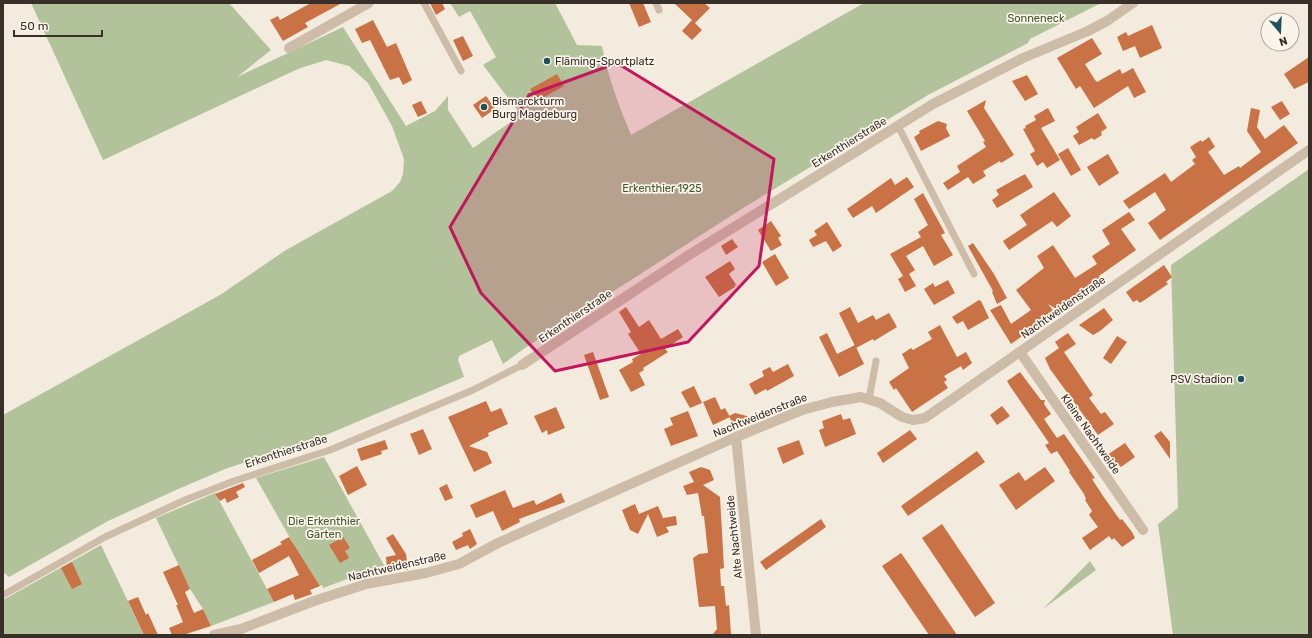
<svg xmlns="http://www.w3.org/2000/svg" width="1312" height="638" viewBox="0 0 1312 638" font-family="Rubik,sans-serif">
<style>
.green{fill:#b2c39c}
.building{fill:#c97245}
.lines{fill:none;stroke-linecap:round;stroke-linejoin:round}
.lane{stroke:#ccbca8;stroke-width:7}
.street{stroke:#ccbca8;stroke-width:10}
.marked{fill:#c2185b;fill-opacity:0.2;stroke:#c2185b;stroke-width:3;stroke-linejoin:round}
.poi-dot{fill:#1d515b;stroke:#faf4ea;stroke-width:1.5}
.labels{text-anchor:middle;stroke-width:3.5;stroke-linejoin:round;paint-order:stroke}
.park-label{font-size:11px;fill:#43582c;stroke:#faf4ea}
.poi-label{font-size:11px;fill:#382f29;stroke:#faf4ea;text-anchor:start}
.street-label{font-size:11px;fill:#382f29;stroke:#faf4ea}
</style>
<rect width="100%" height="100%" fill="#f3ebdd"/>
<path class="green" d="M31 3H229L271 50 237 77 343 27 406 126 435 111 448 96V110L473 148 521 115 483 65 496 57 470 11 459 17 450 3H555L577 45 602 46C608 77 619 106 631 135L864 3H1101L1030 39 1028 43 928 95 740 210 525 348 503 364 492 340 459 356 458 360 464 377 321 437 225 469 176 490 108 521 9 577 3 572V415L220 295 286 250 392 191 400 182 403 174 404 159 392 126 368 83 349 66 326 60 298 69 103 160Z
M1309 169V635H1173L1158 524 1178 508 1171 265Z
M324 457 385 567 372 570 323 588 322 585 320 586 298 552 256 478Z
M215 493 274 602 211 626 203 609 190 589 156 518Z
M101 545 144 635H3V600Z
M1090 561 1096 570 1043 609Z"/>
<path class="building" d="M311 3H342L305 23 308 27 283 41 270 20 278 16 280 20Z
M430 3H442L445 9 436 15Z
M629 3H643L651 22 639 27Z
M674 3H704L710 8 695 23Z
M373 20 387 47 396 43 412 80 403 85 399 77 390 80 370 40 362 43 355 29Z
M692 20 702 30 692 40 682 31Z
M1152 25 1162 48 1140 58 1135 46 1123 51 1117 37 1126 32 1128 36Z
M463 36 473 56 463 61 453 40Z
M1092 38 1102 54 1085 64 1095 80 1097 82 1120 69 1122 74 1133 68 1146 92 1134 98 1128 86 1094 108 1080 86 1076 89 1057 58Z
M1309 57V82L1294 89 1284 74Z
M557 74 564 86 537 101 530 89Z
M1027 75 1038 94 1025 101 1012 81Z
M486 96 495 109 482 118 473 105Z
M986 100 984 108 1014 155 1001 163 1000 161 983 171 986 176 973 184 968 177 948 190 943 183 960 172 957 166 986 147 983 142 985 141 967 111Z
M421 101 427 113 418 117 412 105Z
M1282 101 1290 114 1280 120 1271 107Z
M1048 108 1055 121 1041 128 1060 160 1047 168 1043 162 1037 166 1030 154 1035 151 1023 129 1026 128 1025 126 1036 120 1034 116Z
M1251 108 1260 110 1257 127 1265 139 1284 125 1298 143 1160 240 1148 223 1166 210 1155 192 1129 209 1123 201 1165 173 1171 182 1195 164 1192 160 1196 157 1190 147 1201 140 1202 142 1209 137 1215 147 1208 152 1224 175 1239 166 1240 168 1261 152 1247 131Z
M1098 113 1107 128 1101 132 1102 135 1094 140 1092 138 1079 145 1073 136 1079 132 1076 127Z
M938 121 947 124 946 128 950 136 921 151 914 137 920 133 919 131Z
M1068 148 1081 170 1071 176 1058 154Z
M1108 154 1119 173 1099 186 1087 167Z
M1025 174 1033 187 997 208 992 200 999 195 996 190Z
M907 177 914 187 876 213 872 206 853 218 847 209 891 178 895 185Z
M1054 192 1071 216 1057 227 1052 221 1009 250 1003 241 1027 225 1020 215Z
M923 193 945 233 941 235 953 255 934 266 923 246 906 256 915 270 909 274 916 286 905 292 898 279 903 276 890 254 921 237 918 232 928 225 914 199Z
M1129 212 1135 220 1121 229 1136 250 1099 276 1102 280 1058 310 1048 304 1055 313 1011 344 990 310 1001 305 1011 324 1031 310 1016 290 1044 268 1037 256 1053 245 1075 278 1097 264 1092 256 1110 244 1102 230Z
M771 221 781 236 778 238 782 245 771 251 758 230Z
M827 222 842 246 833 252 826 241 813 247 809 240 817 235 814 231Z
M732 239 738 247 726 255 721 246Z
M973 243 994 274 1007 298 997 304 992 292 993 291 968 246Z
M775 254 789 278 776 286 762 262Z
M730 261 735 269 729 274 737 286 734 285 735 287 719 297 705 277Z
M1164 265 1172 277 1166 282 1168 284 1143 301 1140 303 1137 300 1133 302 1126 292Z
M948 280 955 293 934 305 924 289 933 283 935 287Z
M979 300 981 301 989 318 968 330 963 321 957 324 952 317Z
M626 307 639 327 649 320 661 339 678 329 683 337 665 349 668 352 643 368 644 370 639 373 645 385 631 392 619 370 633 362 632 359 641 354 628 334 631 332 619 312Z
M850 307 858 323 873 315 876 320 889 313 897 327 874 341 873 339 856 348 839 313Z
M1104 308 1113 320 1100 331 1093 335 1079 325Z
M940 325 957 357 966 352 972 363 963 370 961 366 944 376 947 380 944 382 948 388 912 412 896 388 894 390 889 382 909 368 902 354 911 348 913 350 932 339 928 332Z
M827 333 837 354 855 345 864 364 839 377 819 337Z
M1068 333 1076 344 1064 352 1093 395 1089 398 1101 414 1105 412 1114 424 1098 435 1050 369 1045 358 1059 348 1055 342Z
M1117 336 1127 342 1111 364 1103 358Z
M593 352 609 397 600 400 584 355Z
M788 364 794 376 767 391 766 389 755 395 749 384 764 376 762 371 770 367 773 372Z
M1020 372 1041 400H1045L1044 404 1051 414 1044 419 1057 438 1064 434 1095 478 1092 479 1103 496 1120 520 1122 519 1132 532 1135 538 1122 547 1114 538 1112 540 1109 536 1090 550 1082 538 1098 527 1089 515 1092 511 1085 500 1086 499 1084 494 1069 472 1070 471 1057 451 1051 454 1045 445 1049 443 1010 386 1007 381Z
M694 386 702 403 690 408 681 392Z
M715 397 721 410 725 408 730 417 713 425 703 402Z
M486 401 491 412 501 408 508 424 488 433 489 436 469 446 487 452 492 463 474 472 448 417Z
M1002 406 1010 416 997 425 990 415Z
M556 407 565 428 548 435 547 430 542 433 534 416Z
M688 411 698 436 671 446 664 429 673 425 670 418Z
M735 413 755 418 734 426 729 416Z
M841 414 843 420 850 418 856 434 825 447 819 430 824 428 822 421Z
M423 429 432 449 419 455 410 434Z
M910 430 917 439 883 463 877 453Z
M1161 431 1170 442V459L1154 436Z
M385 440 388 449 381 451 382 454 361 461 357 449Z
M799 440 804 454 783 464 777 448Z
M1125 443 1135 457 1121 467 1119 465 1116 467 1107 455Z
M977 451 985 462 908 516 901 506Z
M357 466 367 485 348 495 339 476Z
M701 467 710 470 714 480 703 485 720 497 724 568 720 569 721 586H724L726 606 729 605 731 635H712L717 629 715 606 699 607 693 558 699 554 708 553 704 516H702L698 493 687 495 683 486 694 482 689 472Z
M1045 467 1055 481 1016 510 999 485 1019 472 1025 481Z
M243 483 245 487 236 492 239 497 227 503 225 498 220 501 215 494Z
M447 484 453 498 445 501 439 488Z
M505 490 513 508 534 500 536 505 561 493 565 502 519 519 520 522 502 531 493 511 476 518 470 505Z
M635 504 639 514 658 506 663 518 676 516 677 525 666 527 669 532 657 537 648 514 638 534 630 530 622 510Z
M821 519 826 527 766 570 760 562Z
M942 524 995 603 975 617 922 538Z
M470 529 477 544 470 549 468 545 456 550 452 542 463 536 462 533Z
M393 534 406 554 408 570H404L401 565 387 567 386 557 396 555 386 538Z
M289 537 320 586 310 590 312 594 295 600 293 594 274 602 267 589 299 575 289 556 259 573 252 560 282 544 280 542Z
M343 537 350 548 345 551 349 558 340 563 329 545Z
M901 553 908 563 957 635H929L882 566Z
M72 562 82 584 72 589 61 568Z
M179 565 190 589 185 592 194 613 203 609 211 626 183 635H172L169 628 183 622 176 605H178L163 572Z
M138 597 146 615 148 613 158 635H144L128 601Z"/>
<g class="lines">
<path class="lane" d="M424 3 461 71
M656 3 659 10
M898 126 974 274
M869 399 876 361
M3 595 105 537 185 500 234 481 330 450 473 390 522 365"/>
<path class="street" d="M289 48 369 3
M1020 352 1143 530
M522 365 689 255 933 104 1023 58 1088 31 1107 21 1133 3
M736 437 756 635
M214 635 241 629 314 601 366 584 426 573 459 564 498 543 736 437 802 410 832 402 861 397 880 403 902 417 913 420 925 418 1309 150"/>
</g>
<path class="marked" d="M617 63 774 159 759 266 688 342 555 371 481 293 450 227 529 95Z"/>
<g class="poi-dot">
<circle cx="547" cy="61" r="4"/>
<circle cx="484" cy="107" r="4"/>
<circle cx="1241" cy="379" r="4"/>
</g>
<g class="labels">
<g class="park-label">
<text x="1036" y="22">Sonneneck</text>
<text x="662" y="192">Erkenthier 1925</text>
<text x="324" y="525">Die Erkenthier<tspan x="324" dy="13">Gärten</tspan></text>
</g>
<g class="poi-label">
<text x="555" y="65">Fläming-Sportplatz</text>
<text x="492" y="105">Bismarckturm<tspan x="492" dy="13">Burg Magdeburg</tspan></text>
<text x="1233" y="383" text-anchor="end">PSV Stadion</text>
</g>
<g class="street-label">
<text transform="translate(849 142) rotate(-32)" y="4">Erkenthierstraße</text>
<text transform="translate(1063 307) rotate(-35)" y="4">Nachtweidenstraße</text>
<text transform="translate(575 316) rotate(-34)" y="4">Erkenthierstraße</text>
<text transform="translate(760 415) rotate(-22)" y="4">Nachtweidenstraße</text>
<text transform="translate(1091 434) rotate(55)" y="4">Kleine Nachtweide</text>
<text transform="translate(286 451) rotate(-18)" y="4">Erkenthierstraße</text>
<text transform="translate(734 537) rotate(-96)" y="4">Alte Nachtweide</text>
<text transform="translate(397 566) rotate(-13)" y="4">Nachtweidenstraße</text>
</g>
</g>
<rect width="1312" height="638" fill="none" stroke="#382f29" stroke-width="8"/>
<g transform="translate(1280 32) rotate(161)"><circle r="19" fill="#faf4ea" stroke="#aca59d"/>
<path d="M0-3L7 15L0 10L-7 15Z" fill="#1d515b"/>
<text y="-6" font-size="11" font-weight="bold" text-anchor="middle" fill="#382f29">N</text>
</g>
<path d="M14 30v6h88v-6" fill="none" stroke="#382f29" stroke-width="2"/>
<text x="20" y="30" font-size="12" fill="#382f29" stroke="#faf4ea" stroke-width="3" paint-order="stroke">50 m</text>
</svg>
